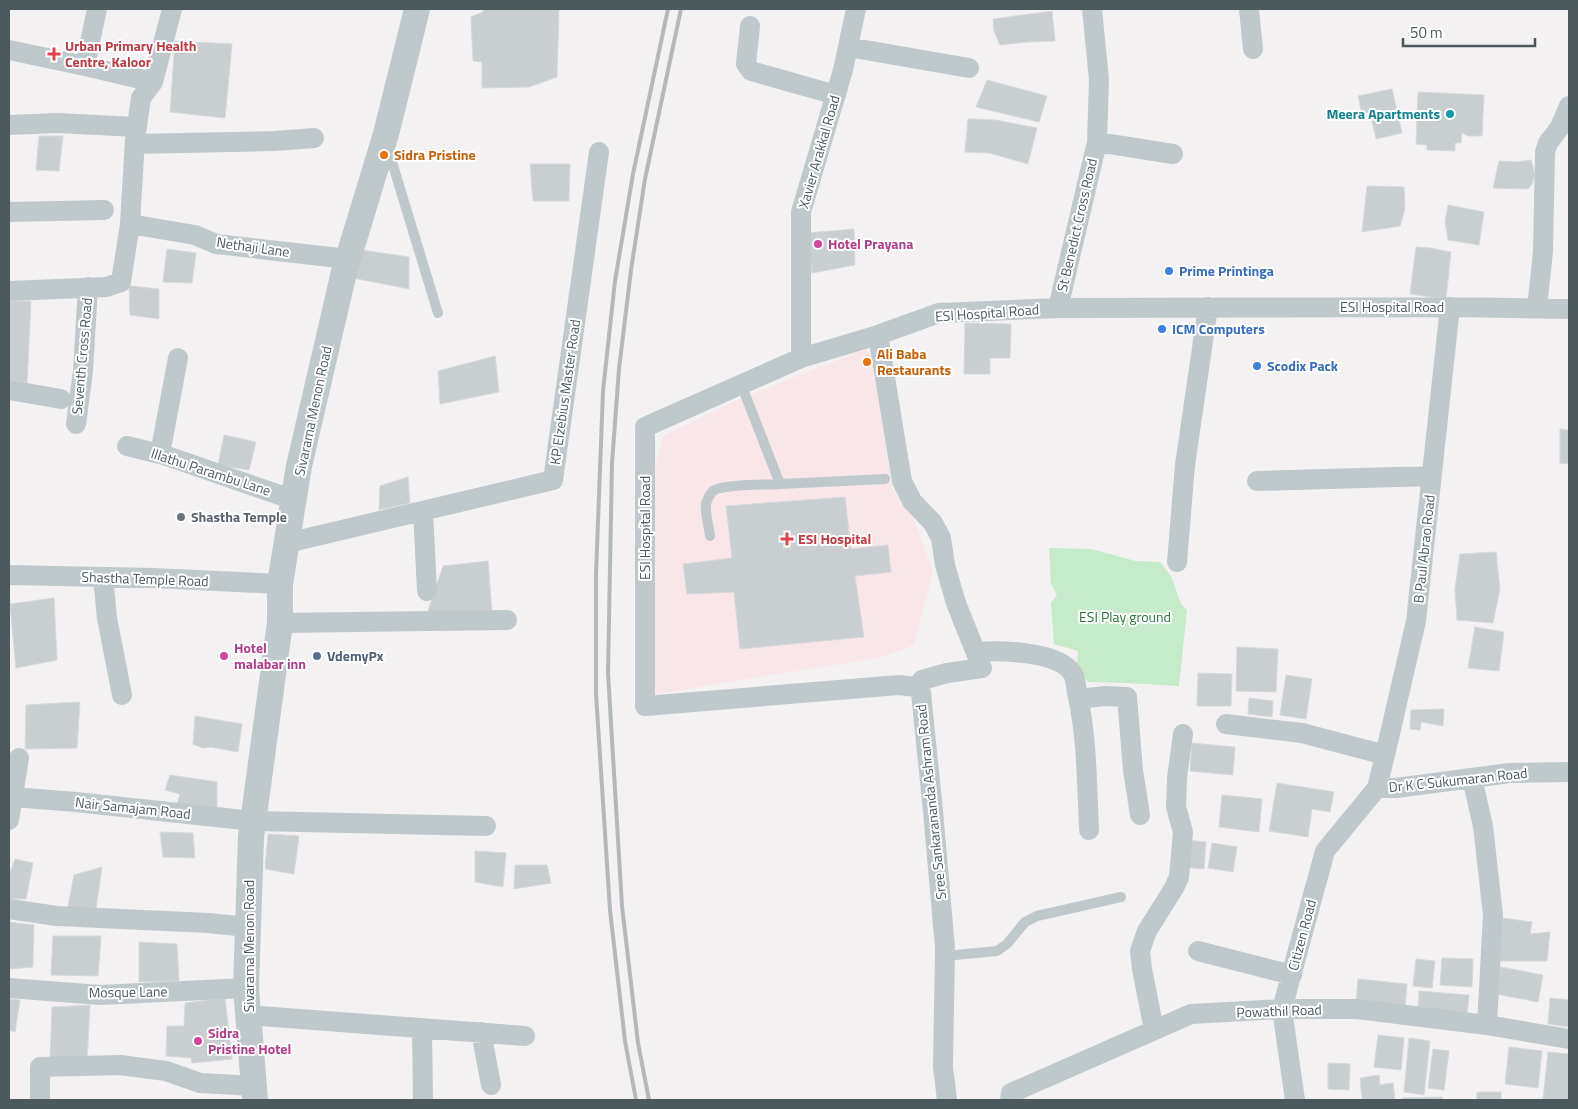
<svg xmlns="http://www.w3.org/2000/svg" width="1578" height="1109" viewBox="0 0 1578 1109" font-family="'Titillium Web',sans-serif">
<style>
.medical{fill:#f9e6e9}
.green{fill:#c5ebca}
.building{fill:#c9ced0;stroke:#d6d9dc}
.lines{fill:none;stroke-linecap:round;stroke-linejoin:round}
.service{stroke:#bfc9cc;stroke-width:10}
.minor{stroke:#bfc9cc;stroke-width:20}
.tertiary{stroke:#bfc9cc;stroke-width:26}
.rail{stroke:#b4b8ba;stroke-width:4}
.health-dot{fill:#e0444e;stroke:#fff;stroke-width:2}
.culture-dot{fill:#0f9aa8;stroke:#fff;stroke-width:2}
.food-dot{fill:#e8710a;stroke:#fff;stroke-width:2}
.hotel-dot{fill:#d1479c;stroke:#fff;stroke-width:2}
.shop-dot{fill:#3f7fe0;stroke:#fff;stroke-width:2}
.worship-dot{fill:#6b7280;stroke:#fff;stroke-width:2}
.service-dot{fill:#5c6f8a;stroke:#fff;stroke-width:2}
.labels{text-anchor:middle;stroke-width:4;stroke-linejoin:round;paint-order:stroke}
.health-label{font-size:14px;font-weight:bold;fill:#be3a42;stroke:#fff;text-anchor:start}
.culture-label{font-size:14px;font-weight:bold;fill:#0d838f;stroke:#fff;text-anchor:end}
.street-label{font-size:14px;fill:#4b595d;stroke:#fff}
.food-label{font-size:14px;font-weight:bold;fill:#c56008;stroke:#fff;text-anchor:start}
.hotel-label{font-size:14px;font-weight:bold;fill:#b23c85;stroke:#fff;text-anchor:start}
.shop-label{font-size:14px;font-weight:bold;fill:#366cbe;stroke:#fff;text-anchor:start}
.worship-label{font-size:14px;font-weight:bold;fill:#5b616d;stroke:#fff;text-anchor:start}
.park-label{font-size:14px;fill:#227737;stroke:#fff}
.service-label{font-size:14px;font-weight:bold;fill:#4e5e75;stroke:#fff;text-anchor:start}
</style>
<rect width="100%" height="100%" fill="#f3f1f2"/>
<path class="medical" d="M866 349 873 360 888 423 886 450 892 489 911 511 933 571 914 645 883 657 651 695 653 477 663 436 737 400Z"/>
<path class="green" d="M1049 548 1092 549 1135 561 1160 562 1171 576 1181 604 1187 610 1179 686 1128 683 1088 682 1077 665 1078 651 1054 644 1051 603 1057 595 1051 584Z"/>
<path class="building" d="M483 9H559L557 77 529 87 482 88V62L473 61 471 17 483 12Z
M1052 11 1055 41 1027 42 1000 45 994 31 993 19Z
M175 41 232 44 225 118 170 112Z
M987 80 1047 96 1039 122 976 107Z
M1392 89 1402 133 1376 139 1370 112 1362 114 1358 96Z
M1418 92 1484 95 1482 136H1468L1462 133 1461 143H1455V151L1427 150V145L1416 144Z
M968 119 996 120 1037 128 1028 164 989 153 965 152Z
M39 136H63L59 171 36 170Z
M1531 160 1535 175 1532 184 1528 189 1493 188 1499 161 1516 162Z
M530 164H570L569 201H533Z
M1367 186 1404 187 1405 208 1400 226 1362 232Z
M1448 205 1484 212 1479 245 1448 240 1445 221Z
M854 229 855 265 812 273 808 233Z
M1416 247 1430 248 1451 252 1446 299 1410 294Z
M167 249 196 253 192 283 163 282Z
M362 250 409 257V289L353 278Z
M129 286 159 289V319L130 315Z
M9 301H31L27 383 9 380Z
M965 323 1011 324 1010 358H990V374H964Z
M495 356 499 392 440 404 438 371Z
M1560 429 1569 430V464L1560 463Z
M224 435 256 442 249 470 218 465Z
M408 477 410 503 379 510 380 486Z
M845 497 851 549 888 545 891 572 855 576 864 637 740 649 734 592 687 594 683 564 732 558 726 506Z
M1496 552 1500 589 1493 623 1457 620 1455 589 1460 554Z
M488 561 492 613 427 614 443 566Z
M54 598 57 660 16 668 10 604Z
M1475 627 1504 632 1499 671 1468 668Z
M1237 647 1278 649 1276 692 1236 691Z
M1198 673 1232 674 1231 706H1197Z
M1286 675 1312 679 1306 719 1280 715Z
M1249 698 1273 701 1272 717 1248 714Z
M80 702 77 748 25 749 26 705Z
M1444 709 1443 726 1421 722 1420 730 1410 729 1411 710Z
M195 716 242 724 238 752 211 747 203 748 193 744Z
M1192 743 1235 747 1233 775 1190 771Z
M170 775 217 782V815L176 808 180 794 165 790Z
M1277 783 1334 792 1330 812 1312 809 1308 837 1269 831Z
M1222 795 1262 799 1259 832 1219 827Z
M160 832 193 833 195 858 163 857Z
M268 834 299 836 294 874 265 869Z
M1186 840 1206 842 1204 869 1184 867Z
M1212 843 1237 847 1233 872 1208 868Z
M475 851 506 853 503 887 475 882Z
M15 859 33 863 26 899H9V875Z
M515 865H547L551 883 514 889Z
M102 867 95 916 67 912 74 875Z
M1503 918 1532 922 1530 934 1550 932 1547 961H1500Z
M9 922 34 925 33 967 9 969Z
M53 936H101L98 976 51 975Z
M139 942 177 944 179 981 139 982Z
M1442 958 1473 959 1472 987 1440 985Z
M1416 959 1435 961 1432 988 1413 986Z
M1501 967 1543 975 1538 1002 1496 994Z
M1358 979 1407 984 1405 1008 1356 1003Z
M1419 991 1469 995 1467 1014 1418 1010Z
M225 998 232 1059 192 1063 191 1058 166 1056 167 1026H184L185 1003Z
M1550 998 1569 1000V1027L1548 1024Z
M9 999 20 1000 15 1032 9 1030Z
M90 1005 87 1062 50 1058 52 1007Z
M1378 1035 1404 1038 1401 1070 1374 1067Z
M1409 1038 1430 1041 1424 1095 1404 1092Z
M1509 1047 1542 1051 1538 1088 1505 1084Z
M1433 1049 1449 1051 1444 1090 1428 1088Z
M1548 1052 1569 1054V1100H1543Z
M1328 1063 1350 1064 1349 1090 1328 1089Z
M1379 1075 1380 1085 1393 1083 1395 1100H1362L1360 1078Z
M1477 1092H1501V1100H1477Z
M1442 1097V1100H1402V1098Z"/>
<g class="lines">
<path class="service" d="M388 149 438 313
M780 484 885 479
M710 536C709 526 705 514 706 504 707 500 710 494 713 491 722 484 767 485 780 484L741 384
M945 956 997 951 1007 944 1025 922 1037 916 1121 897"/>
<path class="minor" d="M1249 9 1253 49
M750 26 746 64 751 71 836 95
M848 47 969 68
M9 50 85 66 97 9
M85 66 153 82 172 9
M9 125 57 123 137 127
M1097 142 1173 154
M135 144 275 141 314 138
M9 212 104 210
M130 224 195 235 216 244 348 259
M9 291 106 287 121 282 130 224 135 140 141 98 153 82
M1058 308 1097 142 1099 80 1092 9
M1537 308 1543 252 1545 152 1548 143 1560 127 1569 106
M878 335 902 481 912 501 933 523 941 538 945 565 956 603 982 668 947 673 922 680
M801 358V212L843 70 856 9
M9 390 61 399
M76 424 83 371 88 287
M127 446 164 455 294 500
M160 454 178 358
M1257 481 1432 476
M423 511 427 591
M287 543 553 480 599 152
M1177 562 1185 465 1208 307
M9 575 153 578 280 584
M103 577 107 618 122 695
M280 623 507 620
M976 652C999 650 1060 651 1073 674 1076 679 1076 687 1077 693 1087 735 1087 786 1089 830
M1079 699 1105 696 1127 697 1133 770 1140 815
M1226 724 1302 733 1385 755
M1472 778 1483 826 1493 915 1487 1025
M1377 788H1396L1510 773 1569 772
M13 797 76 802 253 821 486 826
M9 820 19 758
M9 909 57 916 208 923 247 927
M1198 951 1292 975
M9 988 100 995 246 988
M248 1015 525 1036
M422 1028 423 1100
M1154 1030 1142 969 1140 951 1147 931 1174 888 1179 877 1183 832 1176 807 1177 778 1183 734
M481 1032 491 1085
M40 1100V1067L120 1065 166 1071 200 1083 254 1086
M947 1100 943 1067 945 948 933 811 921 693 916 687 899 685 645 706V427L801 358 878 335 939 313 1058 308 1450 307 1569 309
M1010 1100 1011 1093 1191 1014 1282 1009H1357L1487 1025 1569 1039
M1295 1100 1282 1009 1325 851 1377 788 1385 755 1416 621 1450 307"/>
<path class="tertiary" d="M255 1100 246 988 251 837 280 623V584L299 466 344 272 386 134 417 9"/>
<path class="rail" d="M636 1100 625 1041 610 910 596 694V574L603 391 615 281 633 174 668 9
M649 1100 638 1043 622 906 608 673 612 463 619 369 631 270 645 179 681 9"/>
</g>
<g class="health-dot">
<path d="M51.5 46.5h5v5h5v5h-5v5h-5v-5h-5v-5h5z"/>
<path d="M784.5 531.5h5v5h5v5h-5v5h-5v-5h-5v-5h5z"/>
</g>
<circle class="culture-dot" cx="1450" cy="114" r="5"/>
<g class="food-dot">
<circle cx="384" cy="155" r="5"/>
<circle cx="867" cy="362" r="5"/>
</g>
<g class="hotel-dot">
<circle cx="818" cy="244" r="5"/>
<circle cx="224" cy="656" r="5"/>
<circle cx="198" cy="1041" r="5"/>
</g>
<g class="shop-dot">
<circle cx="1169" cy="271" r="5"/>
<circle cx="1162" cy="329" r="5"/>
<circle cx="1257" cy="366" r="5"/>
</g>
<circle class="worship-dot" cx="181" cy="517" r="5"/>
<circle class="service-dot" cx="317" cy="656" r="5"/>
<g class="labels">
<g class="health-label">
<text x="65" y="51">Urban Primary Health<tspan x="65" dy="16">Centre, Kaloor</tspan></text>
<text x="798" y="544">ESI Hospital</text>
</g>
<g class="culture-label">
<text x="1440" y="119">Meera Apartments</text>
</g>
<g class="street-label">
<text transform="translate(819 152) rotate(-74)" y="5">Xavier Arakkal Road</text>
<text transform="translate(1077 225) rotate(-77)" y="5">St Benedict Cross Road</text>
<text transform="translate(253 247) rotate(8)" y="5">Nethaji Lane</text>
<text x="1392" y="312">ESI Hospital Road</text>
<text transform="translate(987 313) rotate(-4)" y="5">ESI Hospital Road</text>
<text transform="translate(82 356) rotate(-85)" y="5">Seventh Cross Road</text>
<text transform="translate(565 392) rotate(-82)" y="5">KP Elzebius Master Road</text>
<text transform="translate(313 411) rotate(-78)" y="5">Sivarama Menon Road</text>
<text transform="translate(211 472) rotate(18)" y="5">Illathu Parambu Lane</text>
<text transform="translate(645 528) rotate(-90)" y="5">ESI Hospital Road</text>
<text transform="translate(1424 549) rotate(-84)" y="5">B Paul Abrao Road</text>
<text transform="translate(145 579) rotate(2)" y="5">Shastha Temple Road</text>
<text transform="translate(1458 780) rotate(-6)" y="5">Dr K C Sukumaran Road</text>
<text transform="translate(931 802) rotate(-96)" y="5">Sree Sankarananda Ashram Road</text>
<text transform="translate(133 808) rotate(6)" y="5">Nair Samajam Road</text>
<text transform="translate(1302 935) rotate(-75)" y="5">Citizen Road</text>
<text transform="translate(249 946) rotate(-90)" y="5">Sivarama Menon Road</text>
<text transform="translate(128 992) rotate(-1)" y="5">Mosque Lane</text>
<text transform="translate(1279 1011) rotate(-2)" y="5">Powathil Road</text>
</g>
<g class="food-label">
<text x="394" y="160">Sidra Pristine</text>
<text x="877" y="359">Ali Baba<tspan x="877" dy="16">Restaurants</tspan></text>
</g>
<g class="hotel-label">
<text x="828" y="249">Hotel Prayana</text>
<text x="234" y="653">Hotel<tspan x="234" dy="16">malabar inn</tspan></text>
<text x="208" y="1038">Sidra<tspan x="208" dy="16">Pristine Hotel</tspan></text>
</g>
<g class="shop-label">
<text x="1179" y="276">Prime Printinga</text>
<text x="1172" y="334">ICM Computers</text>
<text x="1267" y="371">Scodix Pack</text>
</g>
<g class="worship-label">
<text x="191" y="522">Shastha Temple</text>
</g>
<g class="park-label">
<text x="1125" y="622">ESI Play ground</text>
</g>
<g class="service-label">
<text x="327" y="661">VdemyPx</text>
</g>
</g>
<rect width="1578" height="1109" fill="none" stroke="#4b595d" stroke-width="20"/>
<path d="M1403 38v8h132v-8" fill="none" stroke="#4b595d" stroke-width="2.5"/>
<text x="1410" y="38" font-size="15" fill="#4b595d" stroke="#ffffff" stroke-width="4" paint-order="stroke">50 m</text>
</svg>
